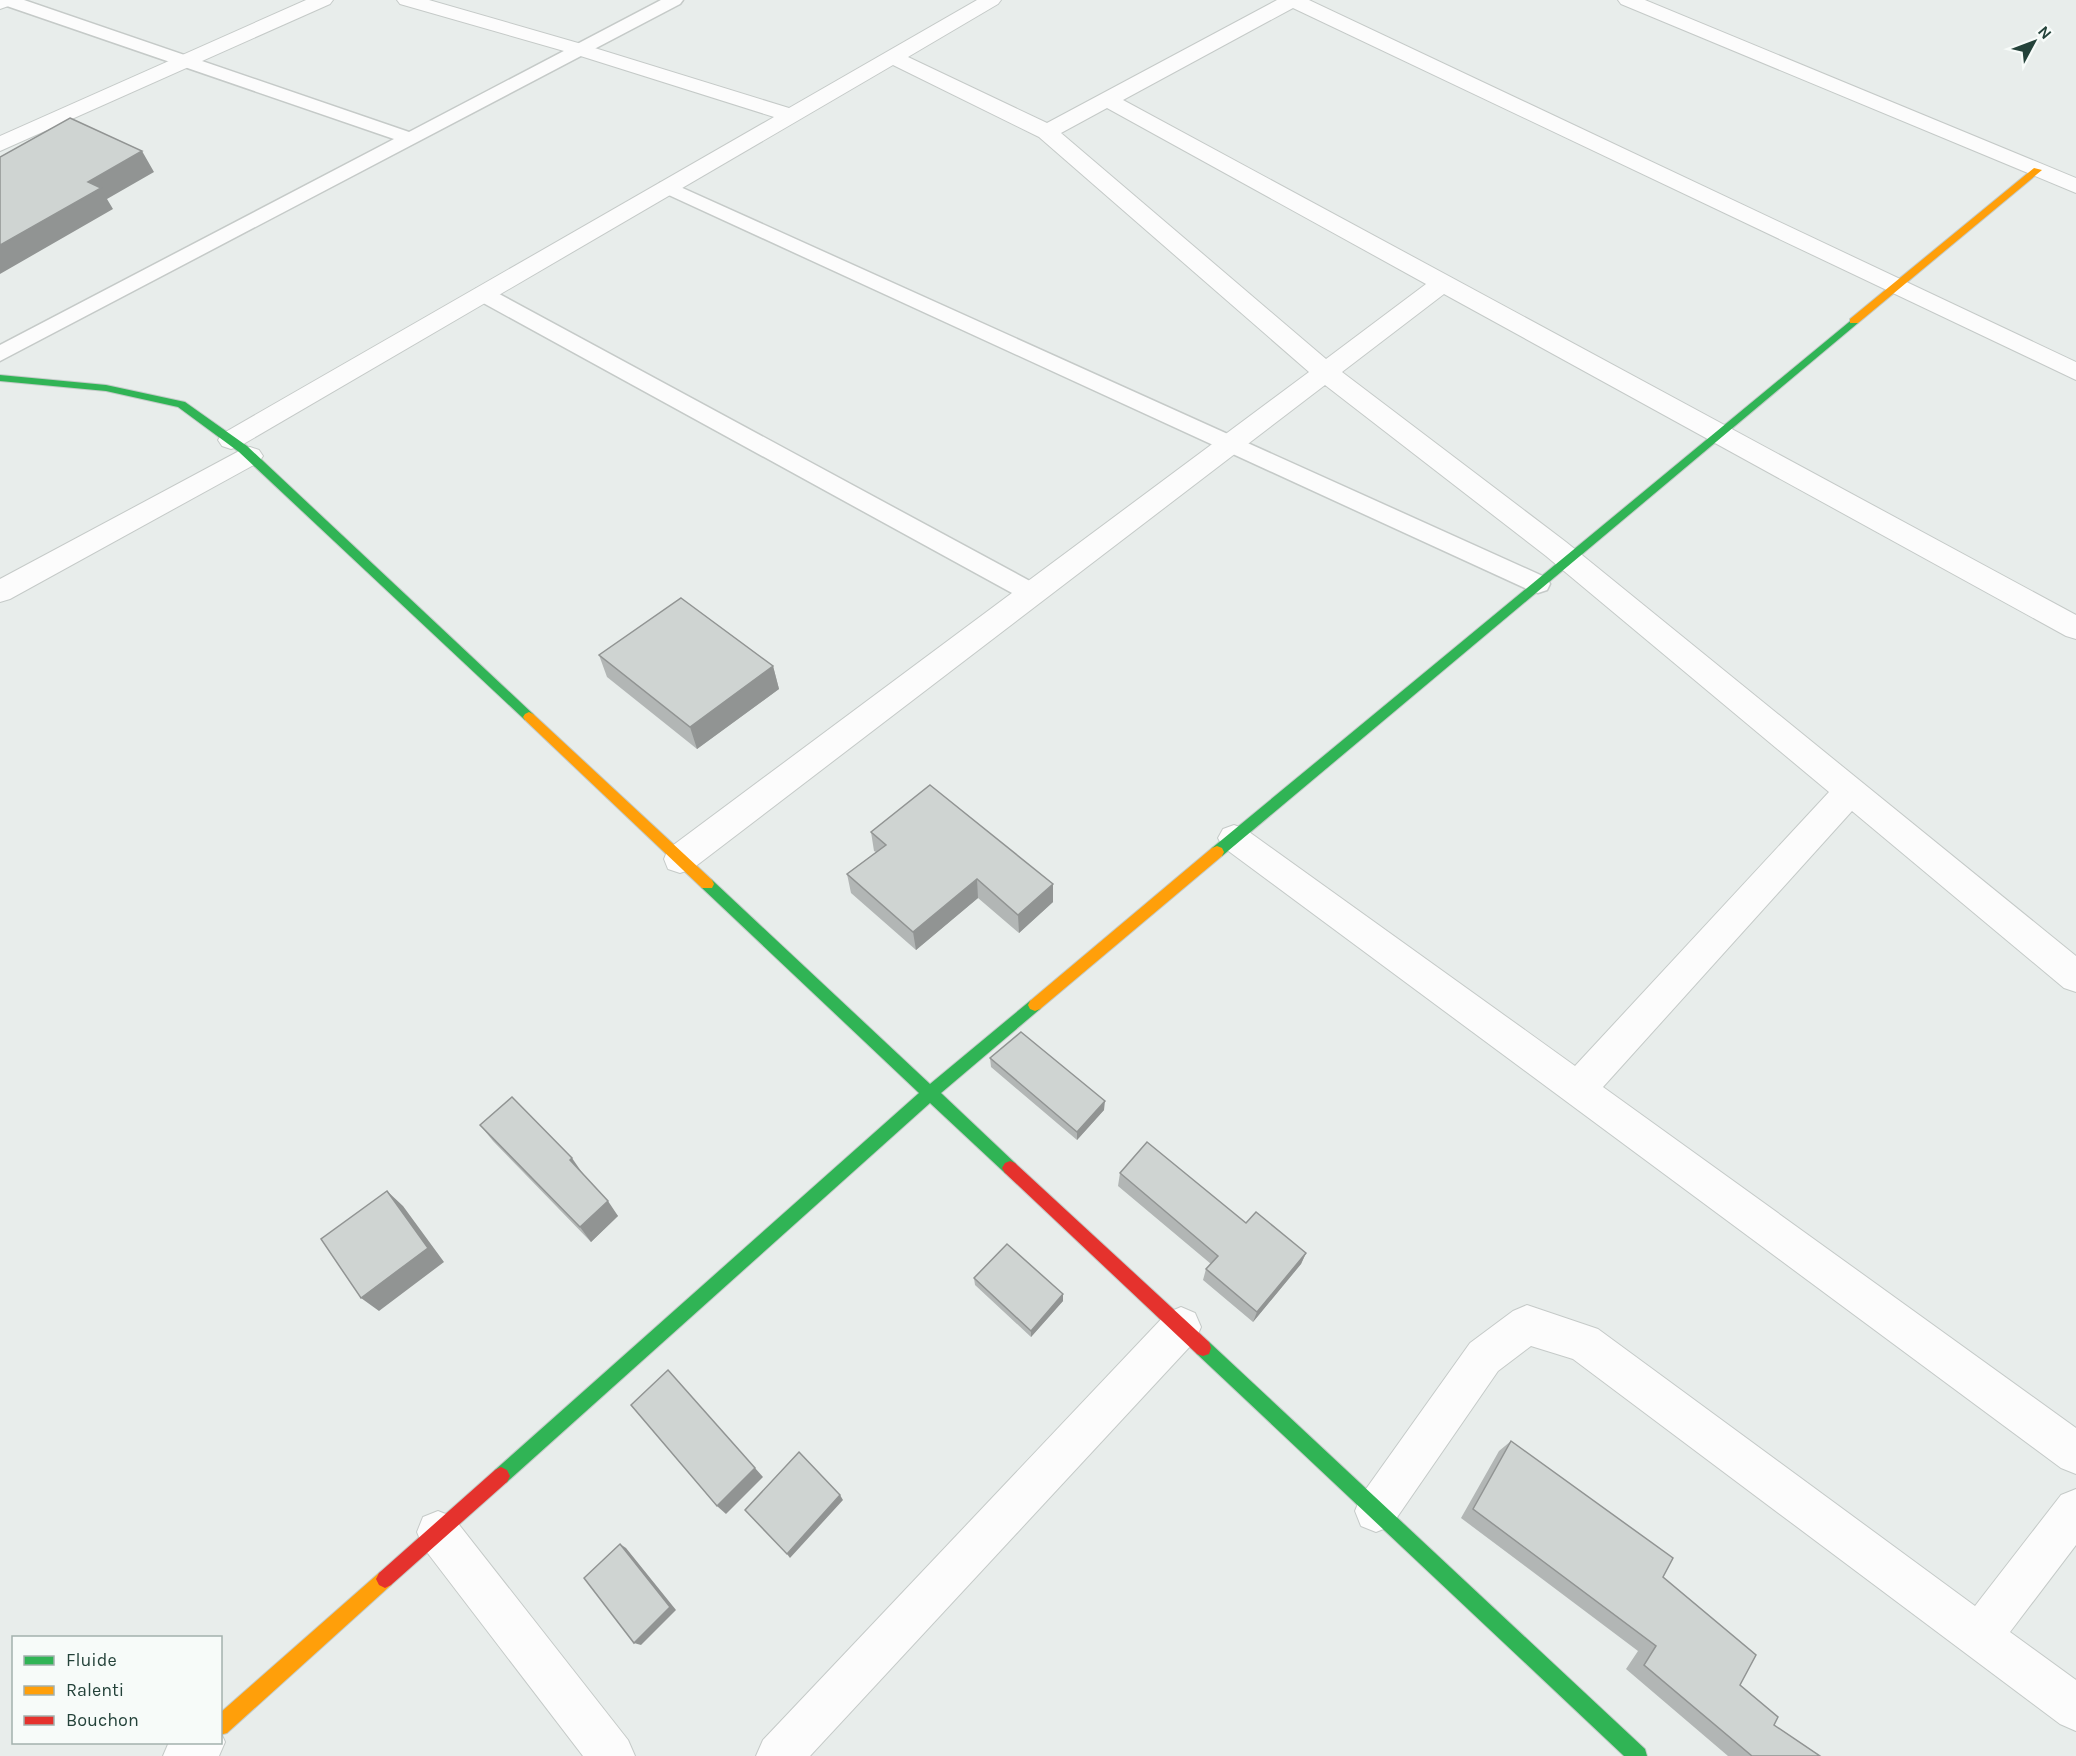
<svg xmlns="http://www.w3.org/2000/svg" width="2076" height="1756" viewBox="0 0 2076 1756" font-family="Karla,sans-serif">
<style>
.lines{fill:none;stroke-linecap:round;stroke-linejoin:round}
.lane-casing{stroke:#c5cac8;stroke-width:3}
.street-casing{stroke:#c5cac8;stroke-width:2}
.fast-casing{stroke:#c3cbc8;stroke-width:2}
.slow-casing{stroke:#c3cbc8;stroke-width:2}
.jam-casing{stroke:#c3cbc8;stroke-width:2}
.lane{fill:#fcfcfc;fill-rule:evenodd}
.street{fill:#fcfcfc;fill-rule:evenodd}
.fast{fill:#30b455;fill-rule:evenodd}
.slow{fill:#ff9f0a;fill-rule:evenodd}
.jam{fill:#e5322d;fill-rule:evenodd}
.wall{fill:#b2b6b5}
.shaded-wall{fill:#919493}
.building{fill:#cfd4d2;stroke:#919493;stroke-width:1.5}
</style>
<rect width="100%" height="100%" fill="#e8edeb"/>
<g class="lines">
<defs>
<path id="lane" d="M0 0H24L409 132 661 0H683L680 4 0 361V345L394 139 1 4Z
M667 181 1547 578 1550 584 1547 590 1538 593 1529 590 660 191 657 187 660 183Z
M483 288 490 289 1041 587 1044 593 1041 599 1032 602 1023 599 476 299 473 294 476 289Z"/>
<path id="street" d="M0 0H17L14 4 0 9Z
M306 0H333L330 4 0 151V136Z
M397 0H429L585 45 789 108 977 0H1001L998 4 908 57 1047 123 1277 0H1309L2076 362V380L1293 8 1123 100 2076 615V639L2066 636 1444 294 1342 372 1566 542 2076 956V992L2064 988 1852 811 1603 1087 2076 1428V1474L2061 1468 1223 847 1218 838 1223 829 1234 825 1245 829 1575 1066 1829 792 1546 556 1325 385 692 869 680 873 668 869 664 859 668 849 1309 372 1039 137 893 65 240 446 231 449 222 446 218 440 222 434 774 117 571 53 400 4ZM1107 108 1426 284 1326 359 1061 133Z
M1618 0H1645L2076 178V193L1621 4Z
M250 447 259 450 263 456 259 462 10 599 0 602V579L241 450Z
M1527 1305 1598 1329 1975 1606 2061 1495 2076 1489V1545L2010 1632 2076 1680V1731L2060 1724 1573 1359 1531 1346 1498 1371 1391 1526 1376 1532 1361 1526 1355 1511 1361 1496 1470 1343 1513 1311Z
M1181 1307 1195 1313 1201 1327 1195 1341 810 1756H756L763 1740 1167 1313Z
M438 1511 453 1517 628 1740 635 1756H583L423 1547 417 1532 423 1517Z
M220 1731 225 1742 219 1756H163L169 1742H220Z"/>
<path id="fast" d="M1854 318 1858 319V323L1222 856H1212L1210 852 1212 848Z
M0 375 106 385 185 402 247 446 533 714 535 717 533 720H525L239 452 178 407 106 391 0 381Z
M707 878 712 880 930 1084 1030 1001 1035 999 1040 1001 1042 1005 1040 1009 941 1093 1015 1163 1018 1168 1015 1173 1010 1175 1005 1173 930 1103 507 1482 501 1485 495 1482 492 1476 495 1470 919 1093 702 888 700 884 702 880Z
M1203 1340 1209 1342 1645 1749 1647 1756H1624L1197 1354 1195 1348 1197 1342Z"/>
<path id="slow" d="M2034 168 2042 170 1858 323H1850V319Z
M529 712 533 714 712 880 714 884 712 888H702L525 720 523 717 525 714Z
M1217 846 1222 848 1224 852 1222 856 1040 1009 1035 1011 1030 1009 1028 1005 1030 1001 1212 848Z
M385 1570 391 1573 394 1579 391 1585 227 1733 220 1735V1713L379 1573Z"/>
<path id="jam" d="M1010 1161 1015 1163 1209 1342 1211 1348 1209 1354 1203 1356 1197 1354 1005 1173 1002 1168 1005 1163Z
M501 1467 507 1470 510 1476 507 1482 391 1585 385 1588 379 1585 376 1579 379 1573 495 1470Z"/>
</defs>
<use href="#lane" class="lane-casing"/>
<use href="#street" class="street-casing"/>
<use href="#fast" class="fast-casing"/>
<use href="#slow" class="slow-casing"/>
<use href="#jam" class="jam-casing"/>
<use href="#lane" class="lane"/>
<use href="#street" class="street"/>
<use href="#fast" class="fast"/>
<use href="#slow" class="slow"/>
<use href="#jam" class="jam"/>
</g>
<path class="wall" d="M599 655 773 666 779 689 697 749 607 677Z
M871 832 1053 902 1019 933 978 898 916 950 851 893 847 874 876 852 874 851Z
M990 1058 1104 1110 1077 1140 991 1067Z
M480 1125 583 1174 618 1216 591 1242 493 1141Z
M1120 1173 1306 1253 1301 1264 1253 1322 1203 1280 1206 1269 1211 1264 1118 1186Z
M974 1278 1063 1294V1301L1031 1337 975 1285Z
M1511 1441 1663 1577 1740 1685 1774 1725 1820 1756H1728L1626 1669 1638 1651 1461 1518 1499 1451Z"/>
<path class="shaded-wall" d="M142 151 154 172 107 199 113 209 0 274V245L88 182Z
M773 666 779 689 697 749 690 727Z
M977 879 978 898 916 950 913 932Z
M1053 884V902L1019 933 1018 915Z
M1105 1101 1104 1110 1077 1140V1132Z
M572 1158 583 1174 570 1160Z
M387 1191 403 1206 444 1262 379 1311 361 1298Z
M608 1201 618 1216 591 1242 580 1227Z
M1306 1253 1301 1264 1253 1322 1257 1312Z
M1063 1294V1301L1031 1337V1331Z
M755 1468 763 1477 726 1514 717 1506Z
M840 1495 843 1500 790 1558 787 1554Z
M620 1544 626 1548 676 1610 641 1645 634 1643Z"/>
<path class="building" d="M70 118 142 151 88 182 101 188 0 245V157Z
M681 598 773 666 690 727 599 655Z
M930 785 1053 884 1018 915 977 879 913 932 847 874 886 845 871 832Z
M1021 1032 1105 1101 1077 1132 990 1058Z
M512 1097 572 1158 570 1160 608 1201 580 1227 480 1125Z
M1147 1142 1246 1223 1256 1212 1306 1253 1257 1312 1206 1269 1218 1256 1120 1173Z
M387 1191 428 1248 361 1298 321 1239Z
M1007 1244 1063 1294 1031 1331 974 1278Z
M668 1370 755 1468 717 1506 631 1405Z
M1511 1441 1673 1558 1663 1577 1756 1655 1740 1685 1778 1717 1774 1725 1820 1756H1752L1644 1665 1656 1646 1473 1509Z
M799 1452 840 1495 787 1554 745 1510Z
M620 1544 670 1607 634 1643 584 1578Z"/>
<rect x="12" y="1636" width="210" height="108" fill="#f7fbf9" stroke="#a3b1ad" stroke-width="1.5"/>
<rect x="24" y="1656" width="30" height="9" fill="#30b455" stroke="#a3b1ad" stroke-width="1.5"/>
<text x="66" y="1666" font-size="18" fill="#24423a">Fluide</text>
<rect x="24" y="1686" width="30" height="9" fill="#ff9f0a" stroke="#a3b1ad" stroke-width="1.5"/>
<text x="66" y="1696" font-size="18" fill="#24423a">Ralenti</text>
<rect x="24" y="1716" width="30" height="9" fill="#e5322d" stroke="#a3b1ad" stroke-width="1.5"/>
<text x="66" y="1726" font-size="18" fill="#24423a">Bouchon</text>
<g transform="translate(2034 42) rotate(49)" stroke="#f7fbf9" stroke-width="4.5" paint-order="stroke">
<path d="M0-4.5L10 22L0 15L-10 22Z" fill="#24423a"/>
<text y="-9" font-size="16" font-weight="bold" text-anchor="middle" fill="#24423a">N</text>
</g>
</svg>
